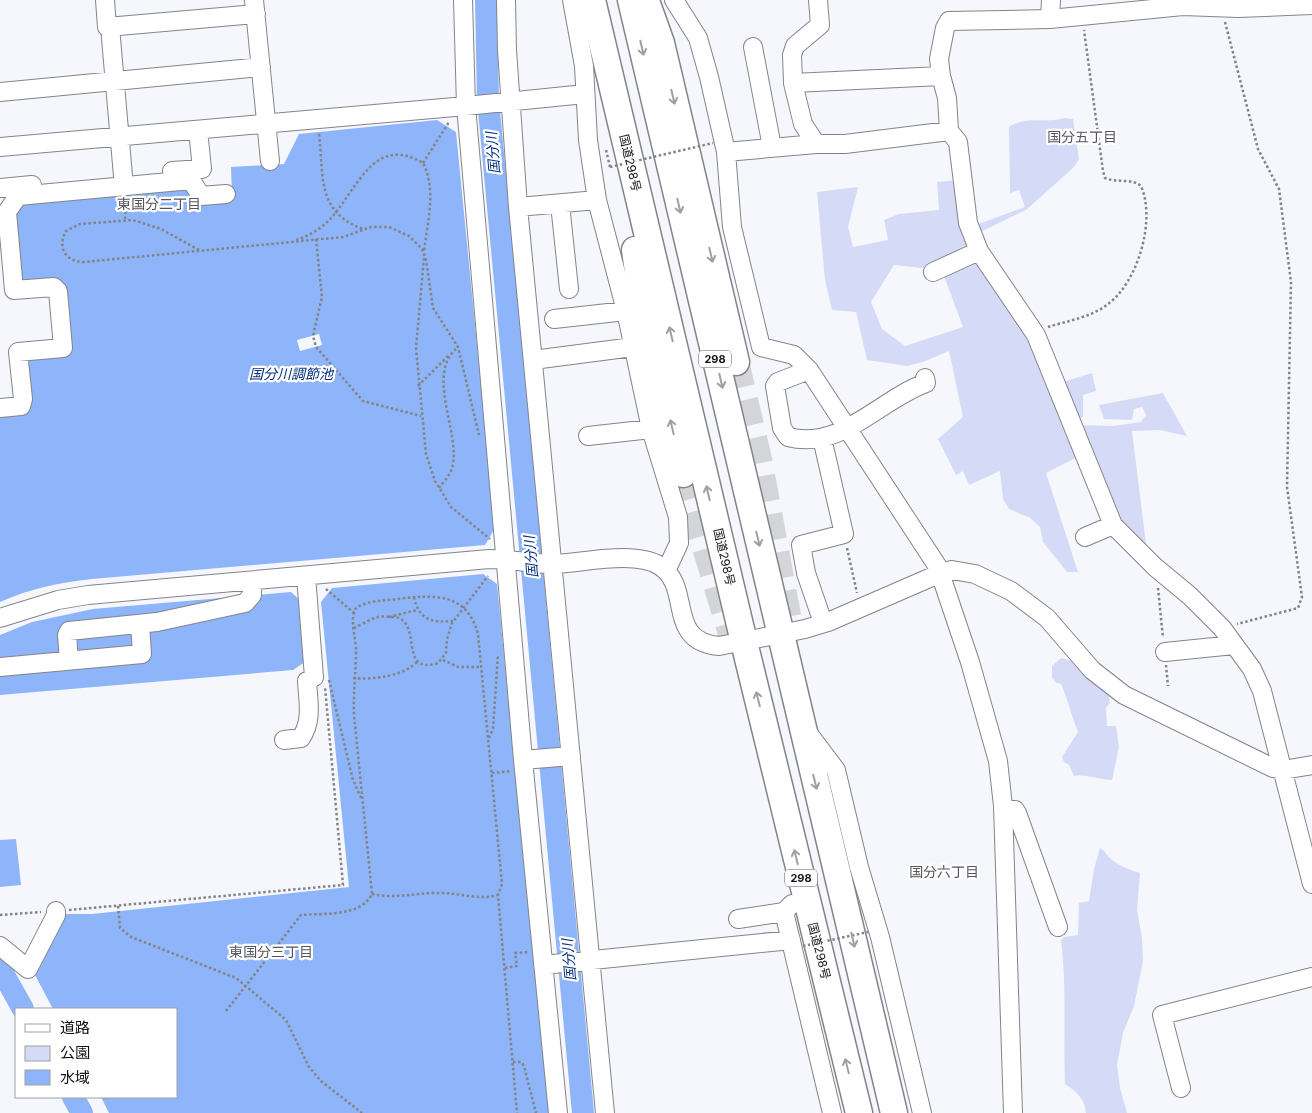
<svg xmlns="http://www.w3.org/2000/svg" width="1312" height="1113" viewBox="0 0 1312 1113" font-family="Inter,'Noto Sans JP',sans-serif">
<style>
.green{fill:#d5dbf6}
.water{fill:#8eb5f9}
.pier{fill:#f6f7fc}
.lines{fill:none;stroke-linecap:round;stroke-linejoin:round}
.river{stroke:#8eb5f9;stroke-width:22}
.highway-tunnel{stroke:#d4d5d9;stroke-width:26;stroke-dasharray:26 13;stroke-linecap:butt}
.minor-casing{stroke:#838489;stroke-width:20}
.highway-casing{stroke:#838489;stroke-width:29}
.path{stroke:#828386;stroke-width:2.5;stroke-dasharray:2.5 2.5;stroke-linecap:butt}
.minor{stroke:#fff;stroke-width:18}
.highway{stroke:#fff;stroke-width:26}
.path-bridge{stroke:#828386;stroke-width:2.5;stroke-dasharray:2.5 2.5;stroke-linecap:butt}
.oneway{stroke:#a0a0a1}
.labels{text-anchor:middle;stroke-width:4.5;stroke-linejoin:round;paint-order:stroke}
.shield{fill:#fff;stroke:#58595a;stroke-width:1}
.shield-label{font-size:11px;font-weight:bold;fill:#111213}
.street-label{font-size:12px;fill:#111213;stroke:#fff}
.neighbourhood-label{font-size:14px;fill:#56575b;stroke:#fff}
.water-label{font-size:14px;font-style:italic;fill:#05307c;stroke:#fff}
</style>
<rect width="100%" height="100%" fill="#f6f7fc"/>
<path class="green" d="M1064 118 1073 119 1079 159 1074 167 1026 210 976 234 973 226 1025 207 1019 190 1010 193 1009 127C1028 115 1043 124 1064 118Z
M959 180 976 249 931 269 894 265 871 302 882 329 905 346 963 327 942 271 978 255 1028 328 1079 456 1046 473 1078 572H1067L1043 542 1040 527 1030 518 1009 509 1003 499 1000 471 969 485 963 471 956 475 938 439 963 417 949 351 923 362 907 366 867 360 856 312 832 310 825 280 817 192 858 187 848 227 853 247 888 240 884 220 899 214 939 210 937 182Z
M1092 373 1096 391 1083 395V417L1075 421 1060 383Z
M1163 393 1187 436 1160 430 1132 431 1147 552 1116 520 1077 425 1113 426 1141 422 1146 415 1142 407 1134 409 1132 420 1104 419 1099 405Z
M1061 658 1072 661 1109 696 1110 703 1106 708 1107 726H1116L1119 747 1112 780C1099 780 1087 774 1074 776L1069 765 1064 762 1062 757 1078 732C1071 715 1068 700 1061 684L1056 683 1052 677V666Z
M1100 848C1106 851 1106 855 1111 859 1119 866 1130 870 1140 873L1137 910 1142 938 1143 961 1134 1006 1123 1033 1117 1065 1120 1088 1127 1113H1086C1085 1099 1076 1091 1065 1084 1063 1036 1067 988 1061 940L1064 937 1078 935 1079 903 1089 901 1094 869Z"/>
<path class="water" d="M437 120 456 132 495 528 485 545 92 579C59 583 31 588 0 602V411L24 408V357L66 352 60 284 19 287 13 213 26 198 182 184 195 200 232 196 231 167 284 164 299 134Z
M483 574 497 584 549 1113H109L101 1097H176V1009H53L35 975 65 914H92L349 887 321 602 332 588Z
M291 592 303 603 308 660 293 670 0 695V635L32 622 93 609Z
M16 839 21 885 0 887V840Z"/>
<path class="pier" d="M319 334 322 345 300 351 297 340Z"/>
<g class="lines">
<path class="river" d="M486 0 488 100 583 1113
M0 968 23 1009
M73 1097 82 1113"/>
<path class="highway-tunnel" d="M736 362 759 459 790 626
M683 474 737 654"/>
<defs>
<path id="minor" d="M105 0 107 27 256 14
M254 0 270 161
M463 0 466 106 523 760 558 1113
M506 0 507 50 518 207 605 1113
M572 0 584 66 588 140 597 200 626 311 651 429 678 517 679 543 666 571
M674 0 698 38 709 77 726 152 732 227 761 347 794 355 809 370 938 567 970 662 998 761 1003 806 1013 1113
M1312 5 1238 8 1183 6 1050 19 949 21 945 28 939 59 941 76 947 98 949 131 958 142 968 223 979 251 1036 335 1113 525 1155 567 1190 596 1222 628 1252 669 1262 691 1312 884
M1050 19 1051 0
M110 27 123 176
M753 47 772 147
M793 83 941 76
M0 92 261 67
M816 144 803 124 793 83 792 55 795 46 820 25 818 0
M0 147 466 106 585 94
M726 152 816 144H845L949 131
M172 171 202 169 198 130
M0 188 32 185
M560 204 569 289
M518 207 597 200
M933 272 979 251
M554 319 626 311
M533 360 633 347
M809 370 778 382 775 386 782 428 788 437C841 451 880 399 926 383L925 378
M0 408 21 406 23 399 18 352 63 348 58 291 54 287 14 290 7 212 18 196 191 180 201 196 226 194
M588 436 651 429
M1085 537 1113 525
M820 614 806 573 801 545 844 534 822 438
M0 618 58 600 88 595 489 559C511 559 532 564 554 564 583 563 635 550 660 566 693 587 665 641 719 646L805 629 828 622 941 573 952 570 975 574 1011 591 1047 618 1092 670 1124 695 1273 768 1283 770 1312 765
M1165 652 1234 645
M69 661 67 635 69 631 157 622 245 603 252 595V581
M0 667 142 654 140 624
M808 733 836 770 859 867 880 937 922 1113
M284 740 301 738C313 720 308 701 307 681L314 677 306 576
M523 760 571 756
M1003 810H1015L1017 813 1058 927
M784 912 832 1113
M738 919 784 912 792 904
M0 946 28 969 56 915V911
M543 965 791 940
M1181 1088 1162 1015 1312 977"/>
<path id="highway" d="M592 0 744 642 859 1113
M631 0 894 1113
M646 1 661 43 736 362
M635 250 641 293 683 474"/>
</defs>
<use href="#minor" class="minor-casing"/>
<use href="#highway" class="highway-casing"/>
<path class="path" d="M1225 22 1258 149 1279 189 1291 282 1287 487 1302 597 1298 608 1237 624
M319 134C324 176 316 212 363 229
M606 150 610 167
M423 163 449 122
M125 219 126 200
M316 239 322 297 313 336 316 347 363 401 421 416
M296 240C309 236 321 229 331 218 358 188 374 134 423 163 437 190 427 223 424 252
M199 250 161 229 133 220 80 224 66 231C57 247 65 262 84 262L343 237 371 227H389L409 236 422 249 426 260 433 308 458 347 479 435
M424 258 416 348 426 454 435 481 451 507 490 539
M1048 327C1067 321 1092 317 1108 304 1138 282 1156 220 1141 186 1132 178 1116 183 1105 178L1103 171 1084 30
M418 386 449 355
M439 488C443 482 450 476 452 468 462 434 424 374 458 347
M847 548 857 593
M1158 588 1163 638
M326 589 354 613
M414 597C419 620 431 623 453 621
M389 617 417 610
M354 628C361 625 370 619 378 617 383 616 389 617 394 617 424 620 397 676 438 663L446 653 447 639 452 623 488 576
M443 660 458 667H481
M1166 665 1168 686
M353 678C373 680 405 676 418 661
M329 680 353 780 362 800
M489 738 493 729 498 654
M492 773 511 771
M372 894C395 899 414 893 437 893 458 892 478 901 498 895
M118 906 120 928 131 937 236 978 286 1020 309 1067 321 1081 362 1113
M69 910 343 885 325 687
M0 915 41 912
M505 968 517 966 515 953 529 952
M226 1011 301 915C324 913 361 917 372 894L354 715C353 694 356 673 356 651 356 637 349 621 356 608 368 600 383 601 397 599 433 595 466 591 478 634L502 884 498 895 517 1113
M513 1062H521L524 1066 536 1113"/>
<use href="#minor" class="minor"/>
<use href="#highway" class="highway"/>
<path class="path-bridge" d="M610 167 713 143
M803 946 868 932"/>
</g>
<defs><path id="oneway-shaft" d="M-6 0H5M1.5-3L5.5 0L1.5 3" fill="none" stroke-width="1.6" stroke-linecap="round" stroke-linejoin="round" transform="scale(1.25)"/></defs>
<g class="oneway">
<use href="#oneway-shaft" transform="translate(642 48) rotate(77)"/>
<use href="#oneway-shaft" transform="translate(673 97) rotate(77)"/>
<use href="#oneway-shaft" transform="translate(679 206) rotate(77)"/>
<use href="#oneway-shaft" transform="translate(711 255) rotate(77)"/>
<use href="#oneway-shaft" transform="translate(671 334) rotate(-103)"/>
<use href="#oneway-shaft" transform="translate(721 381) rotate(77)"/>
<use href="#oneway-shaft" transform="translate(672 427) rotate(-103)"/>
<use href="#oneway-shaft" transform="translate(708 493) rotate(-103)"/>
<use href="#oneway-shaft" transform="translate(758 539) rotate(77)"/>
<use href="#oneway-shaft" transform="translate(758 699) rotate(-104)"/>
<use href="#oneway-shaft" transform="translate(815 782) rotate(76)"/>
<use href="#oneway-shaft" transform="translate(796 857) rotate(-104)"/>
<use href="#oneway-shaft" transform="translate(853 940) rotate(77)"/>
<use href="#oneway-shaft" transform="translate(847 1066) rotate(-104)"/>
</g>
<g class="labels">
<g class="shield">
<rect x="699" y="350.5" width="32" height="17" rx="4"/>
<rect x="785" y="869.5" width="32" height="17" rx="4"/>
</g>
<g class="shield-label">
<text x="715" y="363">298</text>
<text x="801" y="882">298</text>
</g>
<g class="street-label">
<text transform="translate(630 163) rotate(77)" y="4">国道298号</text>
<text transform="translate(724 557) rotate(77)" y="4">国道298号</text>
<text transform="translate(819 951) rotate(76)" y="4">国道298号</text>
</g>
<g class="neighbourhood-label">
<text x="1082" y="142">国分五丁目</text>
<text x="159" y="209">東国分二丁目</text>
<text x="944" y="877">国分六丁目</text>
<text x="271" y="957">東国分三丁目</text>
</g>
<g class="water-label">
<text transform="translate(493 153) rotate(-95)" y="5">国分川</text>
<text x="291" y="379">国分川調節池</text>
<text transform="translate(531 557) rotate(-95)" y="5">国分川</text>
<text transform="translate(569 960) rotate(-95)" y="5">国分川</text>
</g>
</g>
<rect x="15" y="1008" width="162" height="90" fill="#ffffff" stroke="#a0a0a1"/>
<rect x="25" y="1024" width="25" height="8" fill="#ffffff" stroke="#a0a0a1"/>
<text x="60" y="1033" font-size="15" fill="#111213">道路</text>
<rect x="25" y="1046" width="25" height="15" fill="#d5dbf6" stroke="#a0a0a1"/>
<text x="60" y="1058" font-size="15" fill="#111213">公園</text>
<rect x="25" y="1070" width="25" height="15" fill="#8eb5f9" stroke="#a0a0a1"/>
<text x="60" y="1083" font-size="15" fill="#111213">水域</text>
</svg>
